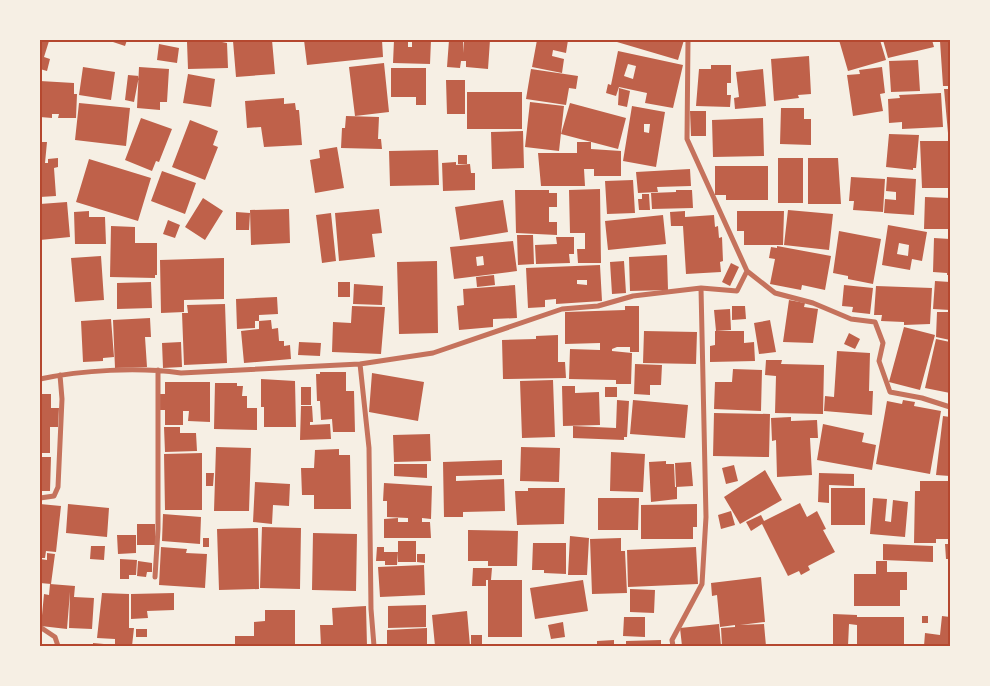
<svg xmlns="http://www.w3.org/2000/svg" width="990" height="686" viewBox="0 0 990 686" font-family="Jost,sans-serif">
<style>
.building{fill:#bf614a;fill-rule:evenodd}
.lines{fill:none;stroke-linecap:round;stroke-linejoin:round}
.minor{stroke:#c5725c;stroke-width:5}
.neatline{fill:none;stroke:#b5482f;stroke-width:2}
</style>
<rect width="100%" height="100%" fill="#f6efe4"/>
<path class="building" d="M40 40 49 41 44 57 50 59 47 71 40 69Z
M107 40H127L125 46Z
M272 40 275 74 236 77 233 41Z
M304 40H382L383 57 307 65Z
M394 40H408V47H412V40H431L430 64 393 63Z
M449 40H463V53L464 40H490L488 69 466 67V61H461L460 68 447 67Z
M537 40H568L566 53 553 50 552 56 564 59 562 73 532 67Z
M617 40H684L678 60 617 42Z
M839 40H880L886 60 848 71Z
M883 40H932L934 47 888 58Z
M950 40V86H943L940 41Z
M217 41 227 43 228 68 188 69 187 42Z
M159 44 179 48 177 63 157 60Z
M618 51 683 65 673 108 645 103 647 93 619 87 616 96 606 93 608 84 611 85ZM628 64 636 66 633 79 624 76Z
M809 56 811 94 798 95 799 98 774 101 771 59Z
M918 60 920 91 891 92 889 61Z
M384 63 389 112 355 116 349 67Z
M711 65H731V83H727V95H731L730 107 696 106 699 69H711Z
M83 67 115 72 111 100 79 95Z
M139 67 169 69 167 102H160V110L137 108Z
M882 67 885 93 880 94 883 111 853 116 847 75 860 74 859 70Z
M391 68H426V105H416V97H391Z
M531 69 578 76 576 89 569 88 566 105 526 99Z
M763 69 766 106 735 109 734 98 739 97 736 72Z
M188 74 215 79 211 107 183 103Z
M128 75 139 76 134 102 125 100Z
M446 80H465V114H447Z
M40 81 74 83V94H77L76 118H58L59 114H52V118L40 117Z
M619 88 630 91 627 107 618 105Z
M944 89H950V133H948Z
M467 92H522V129H467Z
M941 93 943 127 902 129V122L889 123 888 99 900 98 899 95Z
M284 98V104L295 103 296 110H299L302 145 264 147 261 127 247 128 245 101Z
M530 102 564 106 559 151 525 147Z
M79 103 130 108 126 146 75 140Z
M570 103 626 118 618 149 561 134Z
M632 106 665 112 656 167 623 161ZM644 124H650L649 133 644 132Z
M781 108H804V119H811V145L780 144Z
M690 111H706V136H691Z
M346 116 379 117 378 139H381L382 149 341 148 342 128H345Z
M141 118 172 129 159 162 156 161 152 171 125 160Z
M763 118 764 156 713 157 712 120Z
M190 120 218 131 213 145 218 147 205 180 172 167Z
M523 131 524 168 492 169 491 132Z
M889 134 919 135 916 168H913V170L886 167Z
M920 141H950V188H922Z
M40 142H47L45 163H48V169V159L58 158V167L54 168 56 196 40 197Z
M577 142H591V149L621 151V176H594V169H584L585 186H541L538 153H577Z
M337 147 344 188 315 193 310 160 320 158 319 150Z
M438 150 439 185 390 186 389 151Z
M458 155H467V164H458Z
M778 158H803V203H778Z
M808 158H838L841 204H808Z
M89 159 151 178 138 221 76 202Z
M456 162V165L470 164 471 173H475V190L443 191 442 163Z
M715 166H768V200H726V195H715Z
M690 169 691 186 657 187 658 192 638 193 636 172Z
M162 171 196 183 185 214 151 201Z
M851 177 885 179 883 212 853 210 854 201H849Z
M887 177 916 179 914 215 884 213 885 199 896 200V192L886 191Z
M633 180 635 213 607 214 605 181Z
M600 189 601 263H578L577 249H585V233H570L569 190Z
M515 190H549V193H557V207H549V222H557V235L516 233Z
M676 190H692L693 208 652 209 651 193 676 192Z
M642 194H649L650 210H639L638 199H642Z
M925 197 950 198V229H924Z
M203 198 223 211 205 240 185 227Z
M503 200 508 232 460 240 455 207Z
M67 202 70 237 40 240V204Z
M289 209 290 243 251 245 250 210Z
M379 209 382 233 372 234 375 257 339 261 335 213Z
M788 210 833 214 829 250 784 245Z
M89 211V217H105L106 244H75L74 212Z
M685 211V217L714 215 715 227 718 226 719 238 722 237 723 261 720 262 721 272 686 274 683 226H671L670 212Z
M737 211H784L783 245H744V231H737Z
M236 212 250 213 249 230H236Z
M331 213 336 261 322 263 316 215Z
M663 215 666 244 608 250 605 221Z
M168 220 180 225 175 238 163 234Z
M888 225 927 232 922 261 912 259 910 270 882 265ZM899 243 909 245 908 256 897 254Z
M111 226 135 227V243H157V275H155V278L110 277Z
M839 231 881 239 873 284 848 279V276L833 273Z
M517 235H533L534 264 518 265Z
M556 237H574V254H569L570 263 536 264 535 245 557 244Z
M934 238 950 239V275H947V273L933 272Z
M513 241 517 271 454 279 450 247ZM483 256 484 265 477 266 476 257Z
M777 246 831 256 825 290 802 285 801 290 770 284 775 259 769 258 771 247 777 248Z
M667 255 668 290 630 291 629 257Z
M101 256 104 300 75 302 71 258Z
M224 258V299L184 300V312L161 313 160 260Z
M437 261 438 333 399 334 397 262Z
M624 261 626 293 612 294 610 262Z
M731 263 739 267 730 286 722 282Z
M600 265 602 301 556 304V299L545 300V307L528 308 526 268ZM577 280H587V285L577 284Z
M494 275 495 285 477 287 476 277Z
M935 281 950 282V310L933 309Z
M151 282 152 308 117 309V283Z
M338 282H350V297H338Z
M354 284 383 286 382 305 353 304Z
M515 285 517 318 493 319V327L459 330 457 306 464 305 463 289Z
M844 285 873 288 870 314 852 312 853 307 842 306Z
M876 286 932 288 930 324 904 325V322L881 321 882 315H874Z
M277 297 278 314 259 315V321L271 320 272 329 278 328 279 341H284V346L290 345 291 359 244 363 241 331 259 329V321H255V328L237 329 236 299Z
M789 300 805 303 804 307 818 309 813 343 783 342Z
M225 304 227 363 184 365 182 313H188L187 305Z
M352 306 385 307 381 354 332 352 333 322 351 323Z
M625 306H639V352H630V347H617L612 349V351L632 353 631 384H616V380L569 379 570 349 600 350V343L565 344V312L625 310Z
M732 306H745L746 319 732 320Z
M730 309 731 330 716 331 714 310Z
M937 312H950V340L936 337Z
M150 318 151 337H145L147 367 115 368 113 320Z
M111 319 114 357 103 358V361L83 362 81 321Z
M770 320 776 352 759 354 754 323Z
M904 327 935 335 920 390 889 382Z
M644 331 697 332 696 364 643 363Z
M715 331H744V343L754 342 755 361 710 362V346L715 345Z
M849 333 860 339 855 349 844 344Z
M558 335V362H565L566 378 503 379 502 340 536 339V336Z
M936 339 950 342V393L925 388Z
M181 342 182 367 163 368 162 343Z
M299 342 321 343 320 356 298 355Z
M837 351 870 353 869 391H873L872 415 824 411 825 396 834 397Z
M766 360H782L781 364 824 365 823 414 775 413 776 376 765 375Z
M635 364 662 365 661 385H650V395L634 394Z
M733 369 762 370 761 411 714 409 715 382H732Z
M320 372H346V391H354L355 432H333L332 419 321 420 320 401H317L316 374H320Z
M372 373 424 382 418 421 369 412Z
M261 379 295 381 296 427H264V407H261Z
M553 380 555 437 522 438 520 381Z
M165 382H210V422L188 421 189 411H183V425H165V410H158V394H165Z
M215 383H237V386H243L242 396H247V408H257V430L214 429Z
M562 386H575V393L599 392 600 425 563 426Z
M301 387H311V405H301Z
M605 387H617V397H605Z
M40 394H51V408H59L58 427H50V453H40Z
M617 400 629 401 627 437H624V440L573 438V426L616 428Z
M633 400 688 405 685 438 630 434Z
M903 400 915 402 914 406 941 411 930 474 876 464 887 401 902 404Z
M301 406H312L313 422H310V425L330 424 331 439 300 440Z
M714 413 770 414 769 457 713 456Z
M943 416 950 417V476L936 475Z
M791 417V421L817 420 818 438H810L812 475 777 477 776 440 772 441 771 418Z
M823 424 864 433 862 442 876 445 872 470 817 460Z
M164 427H180V433H196L197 451 165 452Z
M430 434 431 461 394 462 393 435Z
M216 447 251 448 249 511H214Z
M521 447 560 448 559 482 520 481Z
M339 449V455H350L351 509H314V495H302L301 468H314L315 450Z
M611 452 645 454 643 492 610 491Z
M202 453V510H165L164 454Z
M40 457H51L50 491H40Z
M502 460V475L456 476V481L504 479 505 511 463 512V517H444L443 462Z
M666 461V464H674L675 487H672H677V499L651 502 649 462Z
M691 462 693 486 676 487 675 463Z
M394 464H427V478L394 476Z
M734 465 738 481 726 484 722 468Z
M765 470 782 500 740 524 724 497Z
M206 473H214L213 486H206Z
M819 473 854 474V486L829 485V503L818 502Z
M920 481H950V539H936V543H914L915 491H920Z
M255 482 290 484 289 506 273 505 272 524 253 522Z
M384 483 432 486 431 519 422 518V522H430L431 538H384V519L398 518V522H408V518L387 517V501H383Z
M528 488H565L564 524 517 525 515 491H528Z
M831 488H865V525H831Z
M598 498H639L638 530H598Z
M873 498 887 499 885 521 891 522 893 500 908 502 905 537 870 534Z
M800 503 807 517 817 511 826 529 823 530 835 552 808 566 810 570 801 575 799 571 788 576 762 524 751 531 746 522 761 515 764 521Z
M40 504 61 506 56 552 46 551 45 558H40Z
M68 504 109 508 107 537 66 533Z
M697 504V527H693V539H641V505Z
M731 511 735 525 721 529 718 515Z
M163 514 201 517 200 544 162 541Z
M137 524H155V545H137Z
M262 527 301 528 300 589 260 588Z
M258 528 259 589 219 590 217 529Z
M468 530 518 531 517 566H488V561H468Z
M313 533 357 534 356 591 312 590Z
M117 535H136V553L118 554Z
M570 536 589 538 587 575H568Z
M203 538H209V547H203Z
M621 538V551H625L627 593 592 594 590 539Z
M398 541H416V562H398Z
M533 543H566V574L544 573V570H532Z
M883 544 933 546V562L883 560Z
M945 544H950V559H946Z
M91 546H105L104 560 90 559Z
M161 547 187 549 186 553 207 554 205 588 159 585Z
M377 547H384V552H398L397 565H385V561H376Z
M696 547 698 584 628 587 627 550Z
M47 553 55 554 51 584 40 583V559L47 560Z
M417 554H425V563L417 562Z
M120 559 137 560 136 575H129V579H120Z
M138 561 152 563V572H147L146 577 137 576Z
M876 561H887V572H907V590H900V606H854V574H876Z
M424 565 425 595 380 597 378 567Z
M473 568H492L491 580H522V637H488V580H486V586H472Z
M761 577 765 622 740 625 764 624 766 646H722L721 628 735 627V625L720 627 717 595 712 596 711 583Z
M583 580 588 611 535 619 530 588Z
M50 584 75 586 74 597 94 598 92 629 69 628 70 592 67 629 41 626 44 594 49 595Z
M630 589 655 590 654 613 630 612Z
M102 593 129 594V628H134L132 646H93V643L115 645V639L97 638Z
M174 593V610L147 611 148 618 131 619V594Z
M426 605V627L388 628V606Z
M366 606 367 646H321L320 625H333L332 608Z
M265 610H295V646H235V636H254V622L265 621Z
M467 611 470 646H435L432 615Z
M833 614 857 615V617H904V646H857V625L849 624 848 646H833Z
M922 616H928V623H922Z
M942 616 950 617V646H924L925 633 940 635Z
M624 617H645V637L623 636Z
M563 622 565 637 551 639 548 625Z
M719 624 721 646H682L680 628Z
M427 628V646H387V630Z
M136 629H147V637H136Z
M471 635H482V646H471Z
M614 640V646H597V641Z
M661 640V646H626V641Z"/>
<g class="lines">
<path class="minor" d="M688 40 687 139 747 271
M360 364 369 448 371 609 374 646
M40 379C82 370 138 367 181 373L360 364 433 353 562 309 598 306 633 296 701 288 737 291 747 271 775 293 813 303 851 319 875 322 883 343 879 361 890 392 922 398 950 407
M40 498 54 496 58 487 62 399 60 375
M155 577 158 529V370
M40 627 55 637 58 646
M673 646 672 640 702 584 706 517 701 288"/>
</g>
<rect width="990" height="686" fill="none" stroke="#f6efe4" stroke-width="82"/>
<rect x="41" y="41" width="908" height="604" class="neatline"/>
</svg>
